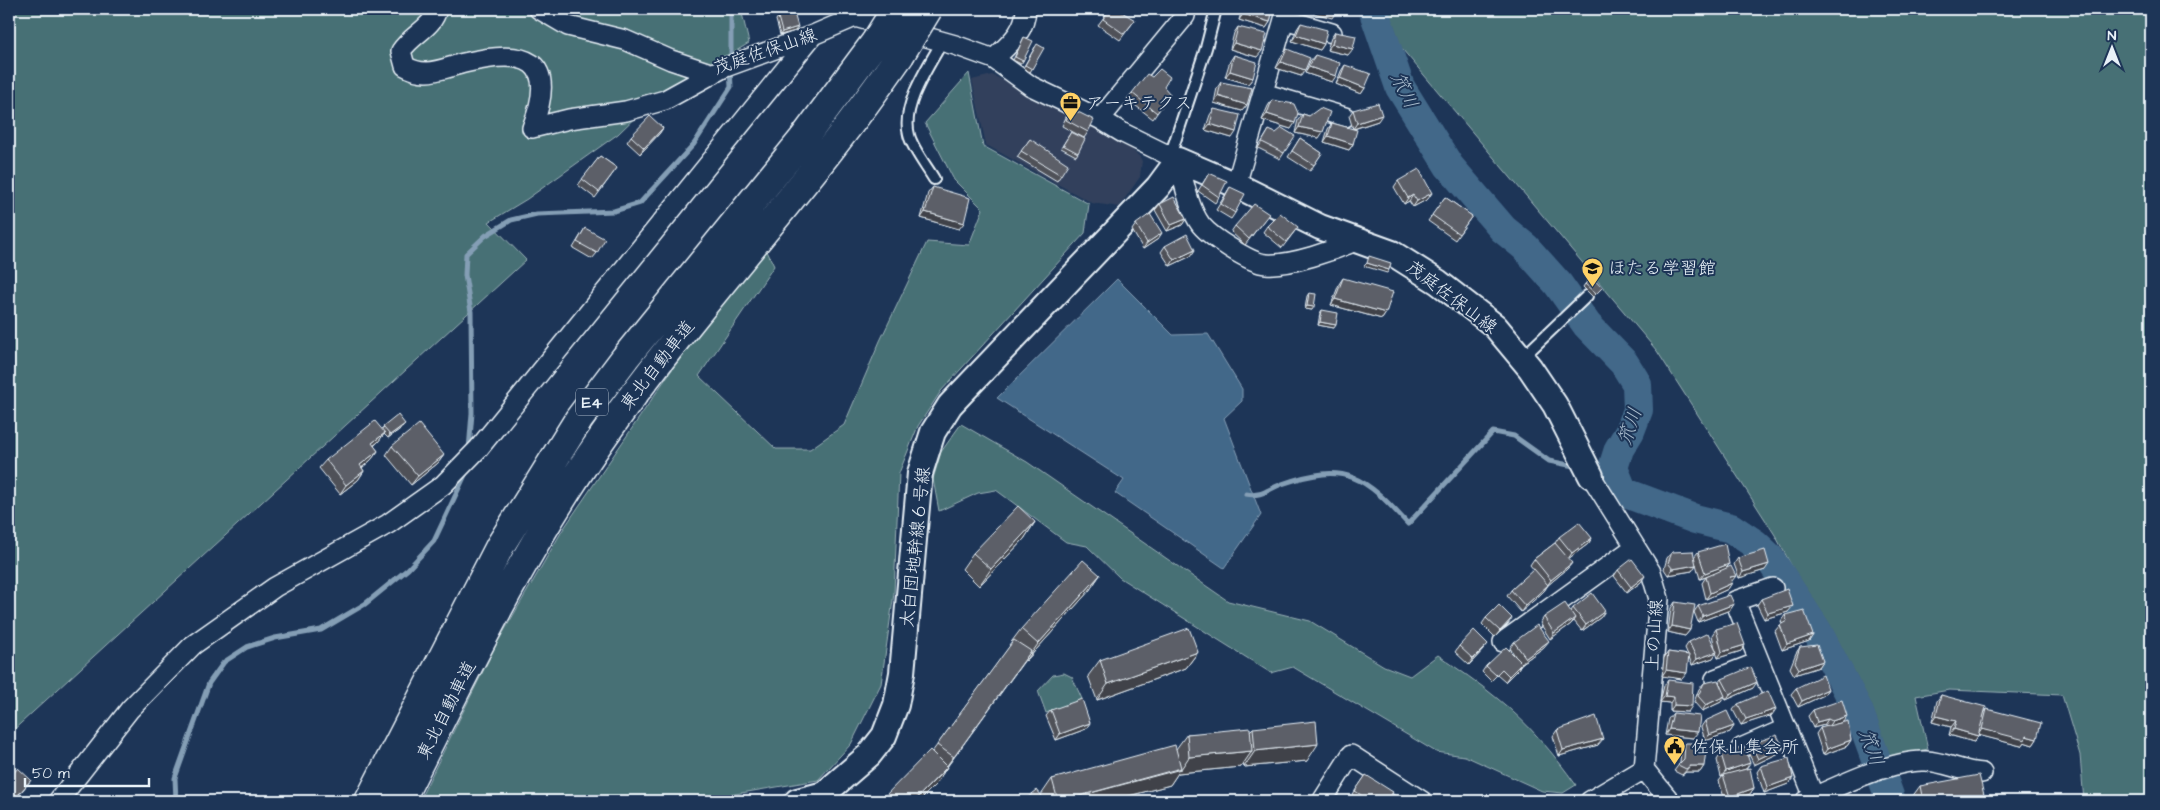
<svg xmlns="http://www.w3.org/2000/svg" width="2160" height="810" viewBox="0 0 2160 810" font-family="'Architects Daughter','Klee One',sans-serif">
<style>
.built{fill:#30415c}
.green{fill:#476f74;stroke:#98b0b6}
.water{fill:#426789;stroke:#849eb5}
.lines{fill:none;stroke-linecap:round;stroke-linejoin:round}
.stream{stroke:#849eb5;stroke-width:5}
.river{stroke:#426789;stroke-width:30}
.service-casing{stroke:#e8f1f8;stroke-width:14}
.minor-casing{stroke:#e8f1f8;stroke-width:22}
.tertiary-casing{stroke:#e8f1f8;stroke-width:28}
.motorway-casing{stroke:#e8f1f8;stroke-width:31}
.service{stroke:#1d3557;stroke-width:10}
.minor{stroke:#1d3557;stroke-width:19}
.tertiary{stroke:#1d3557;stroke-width:24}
.motorway{stroke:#1d3557;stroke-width:28}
.motorway-bridge-casing{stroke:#e8f1f8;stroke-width:31;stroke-linecap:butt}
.motorway-bridge{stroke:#1d3557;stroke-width:28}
.wall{fill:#4f5159;stroke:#e8f1f8}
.shaded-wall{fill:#404248;stroke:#e8f1f8}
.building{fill:#5c5e67;stroke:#e8f1f8}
.labels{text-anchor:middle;stroke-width:4;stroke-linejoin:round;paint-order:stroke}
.shield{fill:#1d3557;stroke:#abb9c8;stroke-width:1}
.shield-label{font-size:16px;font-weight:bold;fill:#e8f1f8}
.street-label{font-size:18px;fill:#e8f1f8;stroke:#1d3557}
.poi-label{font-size:18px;fill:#e8f1f8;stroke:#1d3557;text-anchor:start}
.water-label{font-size:19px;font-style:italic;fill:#aec1d1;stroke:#1d3557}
</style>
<rect width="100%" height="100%" fill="#1d3557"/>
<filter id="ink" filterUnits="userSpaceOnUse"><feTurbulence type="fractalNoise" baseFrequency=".02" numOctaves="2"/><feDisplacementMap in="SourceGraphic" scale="10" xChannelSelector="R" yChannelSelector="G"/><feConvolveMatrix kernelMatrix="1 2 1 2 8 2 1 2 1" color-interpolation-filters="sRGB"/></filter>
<g filter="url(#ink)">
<path class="built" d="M992 75 1060 106 1121 139 1139 156 1142 161 1140 177 1119 207 1092 203 986 145 972 80Z"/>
<path class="green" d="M9 9H741L749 43 648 105 618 134 527 199 489 222 526 260 9 734Z
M1385 9H2151V801H2084L2080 755 2062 695 1949 690 1916 696 1928 749 1887 757 1849 673 1775 535 1657 351 1397 43Z
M969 73 983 146 1089 204 1085 233 941 391 918 426 899 473 894 593 881 684 851 744 818 780 694 801H419L496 645 562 531 673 368 766 249 774 266 699 376 776 449H810L844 425 880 341 927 242 969 245 983 209 954 180 925 123Z
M961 424 1027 462 1228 601 1310 621 1384 666 1410 676 1438 655C1458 669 1479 683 1498 699 1528 723 1554 754 1576 785L1563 793 1542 791 1465 756 1436 752 1293 667 1271 673 1120 578 1087 546 1066 542 996 490 978 493 939 511 933 479 941 452Z
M1064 673 1072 677 1082 699 1046 713 1038 691 1053 675Z"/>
<path class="water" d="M1117 279 1173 335 1208 334 1242 389V401L1224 418 1261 515 1224 568 1115 493 1124 480 997 398Z"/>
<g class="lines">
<path class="stream" d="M729 62 731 54V9
M469 450 472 413 471 312 465 275 466 254 485 236 511 220 537 214 614 211 640 203 694 144 731 87 730 69
M1600 466 1613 468
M1246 494C1262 497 1268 489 1282 484 1347 461 1365 477 1408 524L1493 432 1514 436 1549 461 1574 466
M176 801 175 778 209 683 224 662 247 647 275 638 321 630 365 604 408 569 434 541 466 473"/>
<path class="river" d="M1373 9 1400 87 1449 166 1503 229 1525 247 1558 284 1587 325 1624 363 1637 384 1638 410 1630 431 1619 449 1613 468 1623 492 1695 519 1731 528 1755 544 1768 556 1817 631 1858 710 1891 801"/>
<defs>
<path id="service" d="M1170 156 1206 48 1216 9
M934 179C927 167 912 148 909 135 901 106 928 67 942 42
M1522 358 1587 296"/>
<path id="minor" d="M437 9C433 28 412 34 401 51L405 66C412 70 417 72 426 72 438 72 452 66 464 63 526 48 559 58 532 128
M539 9 568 26 625 40 671 60 713 74
M1284 19 1332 33
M994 59C1010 43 1025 32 1026 9
M1263 93 1345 117
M1100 119 1185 16 1186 9
M532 128 569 119 626 111 665 100 723 68 813 35 855 17 955 45 994 59 1031 86 1100 119 1123 133 1178 160C1184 181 1188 207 1201 225 1211 237 1250 263 1266 264 1290 266 1335 250 1358 240
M1236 185 1287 9
M1591 476 1651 572 1659 599 1644 769 1670 801
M1773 588 1735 601 1814 797
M1503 642 1635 547
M1715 679 1759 662
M1741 748 1787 728
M58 801 130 709 193 645 275 587 388 524 443 485 479 448 813 35
M1322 801 1351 755 1422 801
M1590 801 1644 769
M1805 801C1836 787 1893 759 1926 761 1945 762 1963 772 1982 773"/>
<path id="tertiary" d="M797 801 824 794 869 755 884 736 896 705 902 673 920 473 933 432 950 405 1158 187 1178 160 1236 185 1320 227 1392 253 1438 282 1495 326 1530 368 1555 405 1591 476"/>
<path id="motorway" d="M369 801 500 546 579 419 625 358 803 139 876 41
M400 801C463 676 524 548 605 434 697 303 809 187 900 55"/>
</defs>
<use href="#service" class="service-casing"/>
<use href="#minor" class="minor-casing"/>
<use href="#tertiary" class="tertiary-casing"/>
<use href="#motorway" class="motorway-casing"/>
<use href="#service" class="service"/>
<use href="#minor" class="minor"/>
<use href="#tertiary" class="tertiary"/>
<use href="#motorway" class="motorway"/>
<defs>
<path id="motorway-bridge" d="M876 41 896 9
M900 55 928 9"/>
</defs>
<use href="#motorway-bridge" class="motorway-bridge-casing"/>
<use href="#motorway-bridge" class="motorway-bridge"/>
</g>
<path class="wall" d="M1110 9 1135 20 1120 40 1098 25Z
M1242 9H1273L1270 22 1266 28 1239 20Z
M778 17 795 31 780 35 776 20Z
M1301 23 1324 44 1320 50 1292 41 1297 29Z
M1238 27 1257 57 1230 49 1234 33Z
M1335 32 1348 55 1327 50 1331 38Z
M1024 37 1023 61 1021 64 1013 60Z
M1035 47 1032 69 1030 72 1023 68Z
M1287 49 1301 76 1276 68 1282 55Z
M1234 55 1253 78 1248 84 1225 77 1230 61Z
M1315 55 1332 82 1305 73 1310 61Z
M1345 65 1365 88 1361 94 1336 84 1341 71Z
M1221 82 1247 105 1242 111 1214 103 1217 88Z
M1132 93 1170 94 1153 119 1127 99Z
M1272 100 1291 129 1262 120 1268 106Z
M1072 109 1088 132 1084 138 1062 126 1067 115Z
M1214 109 1232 138 1205 130 1210 115Z
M1353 110 1378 121 1354 129 1353 144 1349 150 1324 142 1328 129 1332 123 1353 129 1349 116Z
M1303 114 1309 116 1319 138 1295 133 1298 120Z
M663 128 659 134 640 154 627 142 631 136Z
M1269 130 1284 153 1280 159 1258 148Z
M1071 132 1078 153 1076 156 1061 148Z
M1300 138 1322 153 1310 171 1288 157Z
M1030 139 1061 175 1057 181 1017 157Z
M600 156 617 168 595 198 578 185Z
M1209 173 1219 197 1215 203 1198 191Z
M1398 181 1428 199 1413 207 1409 201 1404 204 1394 187Z
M933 187 959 229 921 218 928 193Z
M1230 187 1235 213 1231 219 1216 210Z
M1445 197 1472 216 1455 240 1428 221Z
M1160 204 1186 219 1182 225 1167 231 1155 210Z
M1264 220 1245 245 1231 232 1235 226Z
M1136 224 1158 239 1143 249 1132 230Z
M1267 226 1298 227 1282 248 1263 232Z
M585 228 597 253 592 259 573 248Z
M1165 246 1191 256 1170 266 1161 252Z
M1343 278 1386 313 1382 319 1331 305 1339 284Z
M1585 284 1602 288 1593 297 1583 287Z
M1309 293 1312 310 1305 309 1307 296Z
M1322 310 1334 328 1318 325 1320 313Z
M383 427H403L388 438 384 434 378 442 374 446 378 451 371 460 362 468 364 471 358 480 340 494 319 468 326 460 382 429Z
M392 446 444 455 438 463 411 485 386 455Z
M1035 522 1024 539 979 586 962 569 973 553Z
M1559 537 1592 538 1588 544 1568 559 1572 563 1567 569 1548 585 1544 591 1521 612 1507 596 1511 590 1534 570 1530 565 1534 559 1555 543Z
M1672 552 1694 557 1698 552 1729 564 1726 569 1732 581 1728 589 1706 599 1702 583 1706 577 1700 579 1696 564 1692 571 1668 575 1664 569 1667 558Z
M1738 558 1765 570 1739 578 1734 564Z
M1618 570 1641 582 1627 593 1614 576Z
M1100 575 1089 591 1026 661 1025 660 947 767 936 784 932 752 1010 646 1009 645 1021 629Z
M1761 599 1788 612 1764 619 1757 605Z
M1675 602 1690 630 1685 636 1668 632 1671 608Z
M1734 604 1730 610 1698 622 1694 612 1698 606Z
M1573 608 1601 617 1582 631 1574 621 1571 624 1550 639 1540 623 1544 617 1571 611Z
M1785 615 1813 635 1809 641 1782 650 1775 631 1780 625 1782 624 1781 621Z
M1486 618 1508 624 1495 637 1482 624Z
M1716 629 1745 645 1741 651 1718 658 1716 652 1713 658 1692 665 1689 657 1682 679 1662 676 1664 658 1668 652 1688 655 1685 648 1689 642 1715 648 1712 635Z
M1514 642 1544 647 1521 664 1518 669 1505 682 1497 675 1491 681 1482 672 1486 666 1515 656 1510 648Z
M1459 646 1483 650 1469 665 1455 652Z
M1800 647 1823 661 1819 667 1794 675 1790 668 1796 653Z
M1198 652 1186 668 1097 700 1088 676 1100 660Z
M1722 679 1753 688 1726 700 1724 696 1721 702 1702 711 1694 702 1699 689 1704 683H1719Z
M1668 680 1688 712 1670 711V703L1660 702 1664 686Z
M1796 688 1828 689 1824 695 1798 707 1791 694Z
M1941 695 1984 713 1987 709 2037 739 2033 745 2024 742 2021 746 1979 735 1974 742 1949 735 1951 727 1932 722 1937 701Z
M1738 704 1772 715 1741 725 1733 710Z
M1051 710 1086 729 1056 740 1046 716Z
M1813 710 1843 722 1839 723 1851 740 1847 746 1823 755 1816 734 1820 728 1827 727 1824 725 1813 728 1808 716Z
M1673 713 1693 738 1665 735 1668 719Z
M1705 721 1734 726 1730 732 1705 741 1701 727Z
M1253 728 1307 761 1244 767 1243 763 1241 767 1178 773 1170 785 1110 801H1023L1041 795 1052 779 1176 749 1187 734 1250 731Z
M1557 730 1598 745 1559 756 1553 736Z
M1685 743 1704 766 1700 772H1686L1682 775 1674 771 1680 763 1681 749Z
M1751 744 1779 753 1754 765 1747 750Z
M1721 754 1746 769 1754 788 1750 794 1730 801H1725L1719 781 1723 776 1721 777 1717 760Z
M1761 766 1793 778 1788 784 1764 793 1757 772Z
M1366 775 1387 801H1357L1351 797Z
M1920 786 1983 801H1909Z"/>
<path class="shaded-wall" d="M1303 9H1325L1336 12 1332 18 1303 10Z
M1243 14 1270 22 1266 28 1239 20Z
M798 27 795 31 780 35 782 32Z
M1296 35 1324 44 1320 50 1292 41Z
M1234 43 1262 51 1257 57 1230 49Z
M1332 44 1353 49 1348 55 1327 50Z
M1281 62 1305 70 1301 76 1276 68Z
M1309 67 1336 76 1332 82 1305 73Z
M1230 71 1253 78 1248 84 1225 77Z
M1340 78 1365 88 1361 94 1336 84Z
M1218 96 1247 105 1242 111 1214 103Z
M1267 114 1295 123 1291 129 1262 120Z
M1382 115 1378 121 1353 129 1357 123Z
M1210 124 1236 132 1232 138 1205 130Z
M1299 127 1323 132 1319 138 1295 133Z
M663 128 659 134 640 154 644 148Z
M1328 136 1353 144 1349 150 1324 142Z
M1432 193 1428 199 1413 207 1417 201Z
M1413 195 1409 201 1404 204 1408 198Z
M925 212 964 223 959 229 921 218Z
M1186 219 1182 225 1167 231 1171 225Z
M1162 233 1158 239 1143 249 1147 243Z
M1195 250 1191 256 1170 266 1174 260Z
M1367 263 1389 270 1387 273 1364 266Z
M1335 299 1386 313 1382 319 1331 305Z
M1307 306 1314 307 1312 310 1305 309Z
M1320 322 1336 325 1334 328 1318 325Z
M405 424 403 427 388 438 390 435Z
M385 433 378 442 365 452 372 443Z
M378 451 371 460 354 474 360 465Z
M444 455 438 463 411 485 418 476Z
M364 471 358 480 340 494 346 485Z
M1035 522 1024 539 979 586 991 569Z
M1592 538 1588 544 1568 559 1572 553Z
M1572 563 1567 569 1547 586 1551 580Z
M1729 564 1725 570 1700 579 1705 573Z
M1769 564 1765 570 1739 578 1743 572Z
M1696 565 1692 571 1668 575 1673 569Z
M1100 575 1089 591 1026 661 1038 644Z
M1645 576 1641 582 1627 593 1631 587Z
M1736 576 1731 582 1730 577Z
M1732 583 1728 589 1706 599 1710 593Z
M1548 585 1544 591 1521 612 1525 606Z
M1734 604 1730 610 1698 622 1703 616Z
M1793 606 1788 612 1764 619 1768 613Z
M1605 611 1601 617 1582 631 1586 625Z
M1512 618 1508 624 1495 637 1500 631Z
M1575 618 1571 624 1550 639 1554 633Z
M1672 626 1690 630 1685 636 1668 632Z
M1813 635 1809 641 1782 650 1787 644Z
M1549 641 1544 647 1521 664 1518 669 1505 682 1509 676 1522 663 1526 658Z
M1488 644 1483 650 1469 665 1473 659Z
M1745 645 1741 651 1718 658 1722 652Z
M1031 651 943 771 947 767 936 784 919 801H914L943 772Z
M1198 652 1186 668 1097 700 1108 684Z
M1717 652 1713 658 1692 665 1697 659Z
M1823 661 1819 667 1794 675 1799 669Z
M1666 670 1687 673 1682 679 1662 676Z
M1757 682 1753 688 1726 700 1730 694Z
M1828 689 1824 695 1798 707 1802 701Z
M1665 696 1674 697 1670 703 1660 702Z
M1725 696 1721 702 1702 711 1706 705Z
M1674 705 1692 706 1688 712 1670 711Z
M1776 709 1772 715 1741 725 1746 719Z
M1847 716 1843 722 1828 727 1832 721Z
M1936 716 1956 721 1951 727 1932 722Z
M1828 719 1824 725 1813 728 1817 722Z
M1090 723 1086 729 1056 740 1060 734Z
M1734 726 1730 732 1705 741 1709 735Z
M1669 729 1698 732 1693 738 1665 735Z
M1954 729 1978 736 1974 742 1949 735Z
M1982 729 2026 736 2037 739 2033 745 2024 742 2021 746 1978 735Z
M1603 739 1598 745 1559 756 1563 750Z
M1851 740 1847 746 1823 755 1827 749Z
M1318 744 1307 761 1244 767 1255 751Z
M1783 747 1779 753 1754 765 1758 759Z
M1252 751 1241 767 1178 773 1170 785 1110 801H1061L1181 769 1189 757Z
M1750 763 1746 769 1721 777 1726 771Z
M1690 766H1704L1700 772H1686L1682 775Z
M1793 778 1788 784 1764 793 1768 787Z
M31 780 14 801H13Z
M1754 788 1750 794 1730 801H1727L1730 797Z
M1985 799 1983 801H1973Z"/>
<path class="building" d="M1110 9H1117L1135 20 1124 34 1103 19Z
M1244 9H1273L1270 22 1243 14Z
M1325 9H1337L1336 12Z
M794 13 798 27 782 32 778 17Z
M1301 23 1327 30 1324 44 1296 35Z
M1238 27 1267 34 1262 51 1234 43Z
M1335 32 1356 36 1353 49 1332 44Z
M1024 37 1033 41 1023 61 1015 57Z
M1037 44 1044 48 1032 69 1025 65Z
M1287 49 1310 58 1305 70 1281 62Z
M1234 55 1257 62 1253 78 1230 71Z
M1315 55 1340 63 1336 76 1309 67Z
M1345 65 1371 74 1365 88 1340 78Z
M1160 69 1170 77 1164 87 1170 94 1157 113 1132 93 1147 74 1152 77Z
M1221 82 1252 88 1247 105 1218 96Z
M1272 100 1294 104 1298 113 1295 123 1267 114Z
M1378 103 1382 115 1357 123 1353 110Z
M1320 108 1330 112 1323 132 1299 127 1303 114 1309 116Z
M1072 109 1094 120 1088 132 1066 120Z
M1214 109 1240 115 1236 132 1210 124Z
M650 116 663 128 644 148 631 136Z
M1332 123 1357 130 1353 144 1328 136Z
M1282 128 1295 136 1284 153 1262 142 1269 130 1276 133Z
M1071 132 1085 139 1078 153 1063 145Z
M1300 138 1322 153 1314 165 1292 151Z
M1030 139 1068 164 1061 175 1021 151Z
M600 156 617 168 599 192 582 179Z
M1419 169 1432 193 1417 201 1413 195 1408 198 1398 181Z
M1209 173 1227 181 1219 197 1202 185Z
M933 187 970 198 964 223 925 212Z
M1230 187 1245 194 1235 213 1221 204Z
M1174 197 1186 219 1171 225 1160 204Z
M1445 197 1472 216 1459 234 1432 215Z
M1254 204 1269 214 1249 239 1235 226Z
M1280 213 1298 227 1286 242 1267 226Z
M1150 214 1162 233 1147 243 1136 224Z
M585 228 605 239 597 253 577 242Z
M1187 234 1195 250 1174 260 1165 246Z
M1369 256 1391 263 1389 270 1367 263Z
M1592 277 1602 288 1596 294 1585 284Z
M1343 278 1393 292 1386 313 1335 299Z
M1309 293 1316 294 1314 307 1307 306Z
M1322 310 1338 313 1336 325 1320 322Z
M398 415 405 424 390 435 383 427Z
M375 421 385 433 372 443 378 451 360 465 364 471 346 485 326 460Z
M419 424 444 455 418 476 392 446Z
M1018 506 1035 522 991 569 973 553Z
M1579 522 1592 538 1572 553 1559 537Z
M1555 543 1572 563 1551 580 1534 559Z
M1725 544 1729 564 1705 573 1698 552Z
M1765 550 1769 564 1743 572 1738 558Z
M1693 551 1696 565 1673 569 1668 563 1672 552Z
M1632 559 1645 576 1631 587 1618 570Z
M1083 560 1100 575 1038 644 1021 629Z
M1731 566 1736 576 1730 577 1732 583 1710 593 1706 577Z
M1534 569 1548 585 1525 606 1511 590Z
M1787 589 1793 606 1768 613 1761 599Z
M1592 593 1605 611 1586 625 1573 608Z
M1730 595 1734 604 1703 616 1698 606Z
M1675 602 1695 605 1690 630 1672 626Z
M1565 603 1575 618 1554 633 1544 617Z
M1499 605 1512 618 1500 631 1486 618Z
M1804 610 1813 635 1787 644 1780 625 1787 621 1785 615Z
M1737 623 1745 645 1722 652 1716 629Z
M1537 625 1549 641 1526 658 1514 642Z
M1189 628 1198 652 1108 684 1100 660Z
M1474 630 1488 644 1473 659 1459 646Z
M1708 633 1717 652 1697 659 1689 642Z
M1014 640 1031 651 954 757 937 745Z
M1817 645 1823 661 1799 669 1795 662 1800 647Z
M1506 647 1522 663 1509 676 1502 669 1496 675 1486 666Z
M1668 652 1689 655 1687 673 1666 670Z
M1751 667 1757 682 1730 694 1722 679Z
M1823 675 1828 689 1802 701 1796 688Z
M1668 680 1693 683 1692 706 1674 705V697L1665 696Z
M1718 680 1725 696 1706 705 1698 696 1704 683Z
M1768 691 1776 709 1746 719 1738 704Z
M1941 695 1986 707 1978 736 1954 729 1956 721 1936 716Z
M1082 699 1090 723 1060 734 1051 710Z
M1842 700 1847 716 1832 721 1828 719 1817 722 1813 710Z
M1987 709 2041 723 2037 739 2026 736 2025 740 1982 729Z
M1727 711 1734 726 1709 735 1705 721Z
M1673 713 1700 716 1698 732 1669 729Z
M1596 716 1603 739 1563 750 1557 730Z
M1316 721 1318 744 1255 751 1253 728Z
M1848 721 1851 740 1827 749 1820 728Z
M1250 728 1252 751 1189 757 1187 734Z
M1777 735 1783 747 1758 759 1751 744Z
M1685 743H1707L1704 766H1690L1686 769 1678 765 1684 759Z
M1175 745 1181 768 1061 801H1058L1052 779Z
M1744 746 1750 763 1726 771 1721 754Z
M930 750 947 767 914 801H880Z
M1789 758 1793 778 1768 787 1761 766Z
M18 768 31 780 13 801H9V778Z
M1750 768 1754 788 1730 797 1723 775Z
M1366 775 1393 792 1387 801H1370L1355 791Z
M1979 775 1985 799 1973 801H1923L1920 786Z
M1037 790 1046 801H1023Z
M1396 795 1406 801H1393Z
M1624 796 1628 801H1616Z"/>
</g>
<defs>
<symbol id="office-pin" viewBox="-11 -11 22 30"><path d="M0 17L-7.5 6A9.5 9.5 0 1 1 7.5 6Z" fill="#ffd166" stroke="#1d3557"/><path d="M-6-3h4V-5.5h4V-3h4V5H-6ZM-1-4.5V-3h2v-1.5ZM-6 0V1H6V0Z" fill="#111"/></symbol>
<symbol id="school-pin" viewBox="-11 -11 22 30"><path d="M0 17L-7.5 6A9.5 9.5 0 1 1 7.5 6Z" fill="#ffd166" stroke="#1d3557"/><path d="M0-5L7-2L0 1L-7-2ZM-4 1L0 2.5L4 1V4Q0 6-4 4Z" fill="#111"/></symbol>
<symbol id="civic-pin" viewBox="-11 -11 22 30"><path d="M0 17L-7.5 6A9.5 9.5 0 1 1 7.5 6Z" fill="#ffd166" stroke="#1d3557"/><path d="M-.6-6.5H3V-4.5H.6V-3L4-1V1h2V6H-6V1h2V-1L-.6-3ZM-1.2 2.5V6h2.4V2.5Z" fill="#111"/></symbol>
</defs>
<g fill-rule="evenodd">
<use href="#office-pin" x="1058" y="90" width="25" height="34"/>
<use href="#school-pin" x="1580" y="256" width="25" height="34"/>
<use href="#civic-pin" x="1662" y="734" width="25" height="34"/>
</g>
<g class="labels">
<rect class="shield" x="576" y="388.5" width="32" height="27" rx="4"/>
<g class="shield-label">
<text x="592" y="408">E4</text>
</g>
<g class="street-label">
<text transform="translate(765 51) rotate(-19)" y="6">茂庭佐保山線</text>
<text transform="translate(1452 297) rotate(37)" y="6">茂庭佐保山線</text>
<text transform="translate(657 365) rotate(-52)" y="6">東北自動車道</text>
<text transform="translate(915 547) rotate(-84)" y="6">太白団地幹線６号線</text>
<text transform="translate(1654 635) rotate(-87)" y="6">上の山線</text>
<text transform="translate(446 710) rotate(-63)" y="6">東北自動車道</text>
</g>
<g class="poi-label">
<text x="1086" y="109">アーキテクス</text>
<text x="1608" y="274">ほたる学習館</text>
<text x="1691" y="753">佐保山集会所</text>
</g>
<g class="water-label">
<text transform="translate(1405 90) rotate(64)" y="7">笊川</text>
<text transform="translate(1629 426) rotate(-72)" y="7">笊川</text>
<text transform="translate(1872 747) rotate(70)" y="7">笊川</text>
</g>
</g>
<rect width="2160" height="810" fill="none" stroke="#1d3557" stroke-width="30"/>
<rect x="15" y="15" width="2130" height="780" fill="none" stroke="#e8f1f8" stroke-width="2" filter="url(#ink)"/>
<g transform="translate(2112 48)" stroke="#1d3557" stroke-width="4" paint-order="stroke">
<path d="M0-4L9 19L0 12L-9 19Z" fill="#e8f1f8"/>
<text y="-8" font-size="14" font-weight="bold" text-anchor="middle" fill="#e8f1f8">N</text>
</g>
<path d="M25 778v8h124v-8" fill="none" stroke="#e8f1f8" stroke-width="2.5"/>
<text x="32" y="778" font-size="15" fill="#e8f1f8" stroke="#1d3557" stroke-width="4" paint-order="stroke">50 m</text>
</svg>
